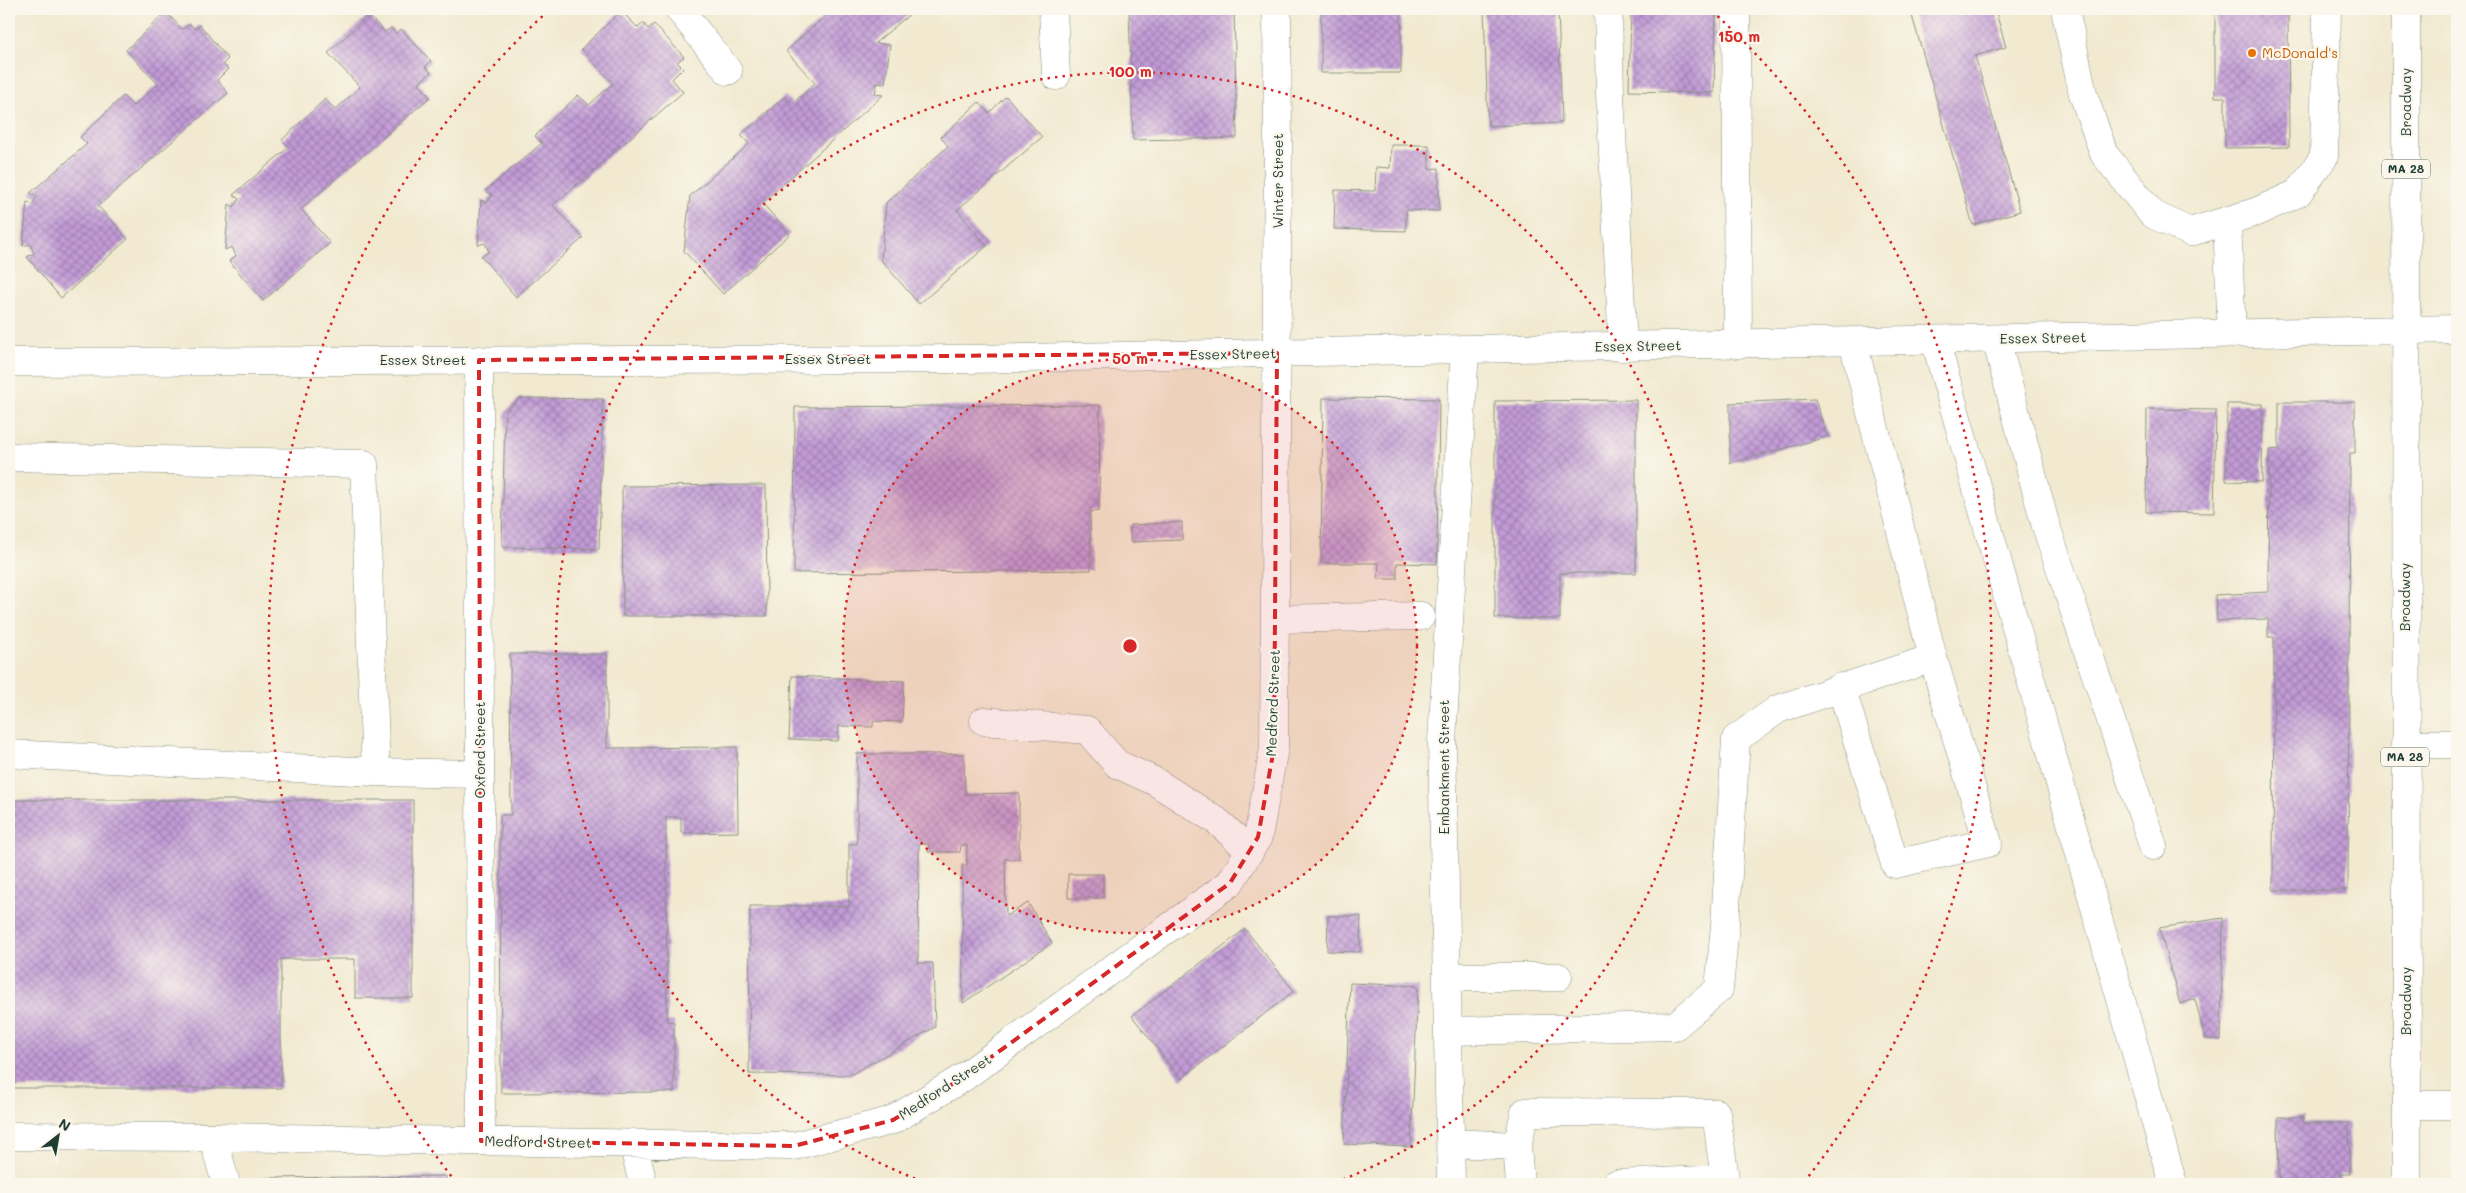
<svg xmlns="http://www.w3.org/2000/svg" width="2466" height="1193" viewBox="0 0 2466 1193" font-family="Mali,sans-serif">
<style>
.building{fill:url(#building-cross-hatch)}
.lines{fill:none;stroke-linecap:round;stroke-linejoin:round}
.minor-casing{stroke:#889382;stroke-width:29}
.major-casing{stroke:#889382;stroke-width:29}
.minor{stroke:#fff;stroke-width:28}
.major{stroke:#fff;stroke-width:28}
.marked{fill:none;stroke:#d62828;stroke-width:4;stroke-dasharray:10 6;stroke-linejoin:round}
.ring{fill:none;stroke:#d62828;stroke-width:2.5;stroke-dasharray:2.5 5}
.food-dot{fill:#e8710a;stroke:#fbf7ec;stroke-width:2}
.labels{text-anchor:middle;stroke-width:4.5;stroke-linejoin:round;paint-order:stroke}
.shield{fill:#fbf7ec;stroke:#61756b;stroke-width:1}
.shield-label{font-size:12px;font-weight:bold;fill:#1f3d34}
.food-label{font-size:14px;fill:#c56008;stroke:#fbf7ec;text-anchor:start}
.street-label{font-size:14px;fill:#1f3d34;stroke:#fbf7ec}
.centre{fill:#d62828;stroke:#fbf7ec;stroke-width:2.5}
.ring-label{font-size:15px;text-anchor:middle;font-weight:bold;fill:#d62828;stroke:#fbf7ec;stroke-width:4.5;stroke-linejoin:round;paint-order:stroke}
</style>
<defs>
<pattern id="building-cross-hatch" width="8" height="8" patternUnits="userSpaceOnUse" patternTransform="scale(1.25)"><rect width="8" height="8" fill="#c39bd7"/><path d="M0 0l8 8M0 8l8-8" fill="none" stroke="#9e80af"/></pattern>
</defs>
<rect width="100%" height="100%" fill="#fbf7ec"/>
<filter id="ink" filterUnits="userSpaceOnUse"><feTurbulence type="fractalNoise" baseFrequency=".02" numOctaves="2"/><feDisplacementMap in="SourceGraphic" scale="10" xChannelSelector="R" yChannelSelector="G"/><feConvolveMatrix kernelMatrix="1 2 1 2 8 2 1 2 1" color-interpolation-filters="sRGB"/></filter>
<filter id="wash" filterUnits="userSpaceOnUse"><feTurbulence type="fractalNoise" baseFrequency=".0096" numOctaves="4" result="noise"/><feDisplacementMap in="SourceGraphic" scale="20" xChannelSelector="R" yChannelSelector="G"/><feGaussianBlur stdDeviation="1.12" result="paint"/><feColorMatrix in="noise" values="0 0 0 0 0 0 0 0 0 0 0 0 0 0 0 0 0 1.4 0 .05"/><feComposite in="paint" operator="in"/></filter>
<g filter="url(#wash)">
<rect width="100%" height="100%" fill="#f1e9d0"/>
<g id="blocks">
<path class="building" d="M833 9H916L875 43 890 45 885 84 877 83 875 94 883 95 762 203 790 234 723 294 684 251 690 196 749 144 741 135 785 96 792 104 815 83 786 51Z
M1129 9H1234L1237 138 1133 140Z
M1321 9H1401V73H1321Z
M1484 9H1558L1562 123 1488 126Z
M1910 9H1995L2006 47 1975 56 2020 211 1973 225Z
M2215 9H2288L2289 147 2225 148V97H2215Z
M1631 10 1716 11 1714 93 1629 91Z
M621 11 638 28 643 23 648 29 654 24 684 57 677 62 683 68 672 79 683 92 553 205 583 238 516 297 481 256 489 252 485 243 478 245 481 200 487 203 492 195 485 191 542 143 535 136 578 95 589 105 613 83 581 49Z
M166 12 182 29 190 24 194 29 200 25 228 59 223 64 228 69 217 80 228 93 98 206 128 239 61 298 27 257 34 253 30 244 23 246 27 202 33 204 37 196 30 193 87 144 80 137 123 96 133 106 158 84 126 50Z
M368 15 385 32 391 28 396 33 401 29 431 61 425 67 431 72 419 83 430 97 301 209 330 243 263 301 229 261 236 256 232 247 225 250 229 204 234 207 239 199 233 195 289 147 282 140 325 99 335 110 360 87 328 53Z
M1006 96 1042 137 957 210 987 246 919 304 881 260 886 203 948 146 941 137 979 102 989 113Z
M1391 145H1429V169L1439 168V211L1406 210V231L1334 229 1335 190 1375 191 1376 167 1390 168Z
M520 398 603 399 599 549 502 547 505 412Z
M1323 398 1439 399 1437 564 1397 563V579H1378L1379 563H1321Z
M1815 399 1827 437 1730 463V403Z
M1636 400V573H1560V619L1495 618V401Z
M2279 402H2355V453H2350L2348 890H2273L2274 637H2268V619L2217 621 2215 595 2268 592 2269 450 2279 449Z
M2227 404H2263L2262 482 2226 481Z
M1100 405 1099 511 1090 512 1091 570 794 573 795 407Z
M2147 409 2216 410 2214 513 2146 512Z
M766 485 767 616H623L622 486Z
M1182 522V540L1130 542V525Z
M510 654H607V748L737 747 738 832 681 833V817H666L667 1021 674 1022V1092L501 1093 500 815H511Z
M792 676 904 681 902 722 873 721V727L839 726 838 741 789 739Z
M857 754H964L965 794 1019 793V859H1005L1006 916 1028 903 1052 943 963 1003 962 865H967V845H961L960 852H928L929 844H919L918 963H933L935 1027 850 1075 749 1074 750 906H849V844H857Z
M9 800H413V998H355V959H281V1088H9Z
M1068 874H1103V898H1068Z
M1328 916H1361L1360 952 1327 951Z
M2223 918 2221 1040 2205 1039 2195 999 2180 1004 2159 928Z
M1245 929 1294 991 1181 1079 1132 1016Z
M1350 983 1418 986 1411 1147 1344 1144Z
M2278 1117H2303V1123H2349L2350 1174H2340V1184H2279Z
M446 1176V1184H267L265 1178Z"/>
</g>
</g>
<g filter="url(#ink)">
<use href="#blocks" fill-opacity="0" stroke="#889382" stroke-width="1"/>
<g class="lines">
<defs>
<path id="minor" d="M679 9 728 71
M1053 9 1056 76
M1608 9 1610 95 1623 347
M1736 9 1738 344
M2065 9 2083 94 2104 154 2152 214 2190 232 2256 212 2298 193 2324 157 2327 9
M2227 222 2232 334
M1996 339 2045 523 2153 846
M1935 340 2173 1184
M479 360 481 1141
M9 457 364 464 376 772
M1275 619 1421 616
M1841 687 1895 864 1988 843 1933 658 1853 342
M984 721 1087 730 1117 764 1154 781 1217 821 1250 851
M2405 744H2457
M9 754 376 772 480 774
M1448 977H1558
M1448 1031 1675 1026 1719 989 1725 925 1736 739 1778 709 1933 658
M2407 1105H2457
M9 1136 213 1137 794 1146 893 1120 964 1077 1230 883 1258 837 1274 748 1278 144 1277 9
M213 1137 226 1184
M633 1143 643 1184
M1451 1143 1517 1146
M1451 1184 1442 741 1465 350
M1520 1184 1517 1146 1525 1112 1716 1113 1725 1179 1616 1184"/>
<path id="major" d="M2406 9 2407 1184
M9 362 969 359 2457 329"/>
</defs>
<use href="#minor" class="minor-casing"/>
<use href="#major" class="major-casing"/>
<use href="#minor" class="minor"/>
<use href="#major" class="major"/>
</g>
</g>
<path class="marked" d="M1277 353 1274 748 1258 837 1230 883 964 1077 893 1120 794 1146 481 1141 479 360Z"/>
<circle cx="1130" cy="646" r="287" fill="#d62828" fill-opacity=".12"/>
<g class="ring">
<circle cx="1130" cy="646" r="287"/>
<path d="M929 1184A574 574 0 1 1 1331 1184"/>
<path d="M456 1182A861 861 0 0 1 548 11M1712 11A861 861 0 0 1 1804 1182"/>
</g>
<circle class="food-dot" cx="2252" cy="53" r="5"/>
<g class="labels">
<g class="shield">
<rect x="2382" y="159.5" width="48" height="19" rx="4"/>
<rect x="2381" y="747.5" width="48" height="19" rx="4"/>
</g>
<g class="shield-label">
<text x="2406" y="173">MA 28</text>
<text x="2405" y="761">MA 28</text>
</g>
<g class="food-label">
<text x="2262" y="58">McDonald's</text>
</g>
<g class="street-label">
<text transform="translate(2406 102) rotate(-90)" y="5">Broadway</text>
<text transform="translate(1278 181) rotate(-90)" y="5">Winter Street</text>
<text transform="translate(2043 338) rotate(-1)" y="5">Essex Street</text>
<text transform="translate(1638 346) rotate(-1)" y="5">Essex Street</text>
<text transform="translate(1233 354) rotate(-1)" y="5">Essex Street</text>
<text x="828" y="364">Essex Street</text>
<text x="423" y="365">Essex Street</text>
<text transform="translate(2405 597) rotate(-90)" y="5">Broadway</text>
<text transform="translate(1273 703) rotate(-88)" y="5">Medford Street</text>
<text transform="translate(480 750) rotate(-90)" y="5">Oxford Street</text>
<text transform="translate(1444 767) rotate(-90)" y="5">Embankment Street</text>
<text transform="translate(2406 1001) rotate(-90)" y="5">Broadway</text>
<text transform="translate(945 1087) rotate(-33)" y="5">Medford Street</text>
<text transform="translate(538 1142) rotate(1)" y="5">Medford Street</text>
</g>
</g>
<circle cx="1130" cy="646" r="8" class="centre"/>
<g class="ring-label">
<text x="1739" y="42">150 m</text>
<text x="1130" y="77">100 m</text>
<text x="1130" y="364">50 m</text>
</g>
<rect width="2466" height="1193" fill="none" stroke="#fbf7ec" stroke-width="30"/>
<g transform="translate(58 1136) rotate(31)" stroke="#fbf7ec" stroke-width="4" paint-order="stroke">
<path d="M0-4L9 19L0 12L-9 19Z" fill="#1f3d34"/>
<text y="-8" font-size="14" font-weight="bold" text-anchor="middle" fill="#1f3d34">N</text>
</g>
</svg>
